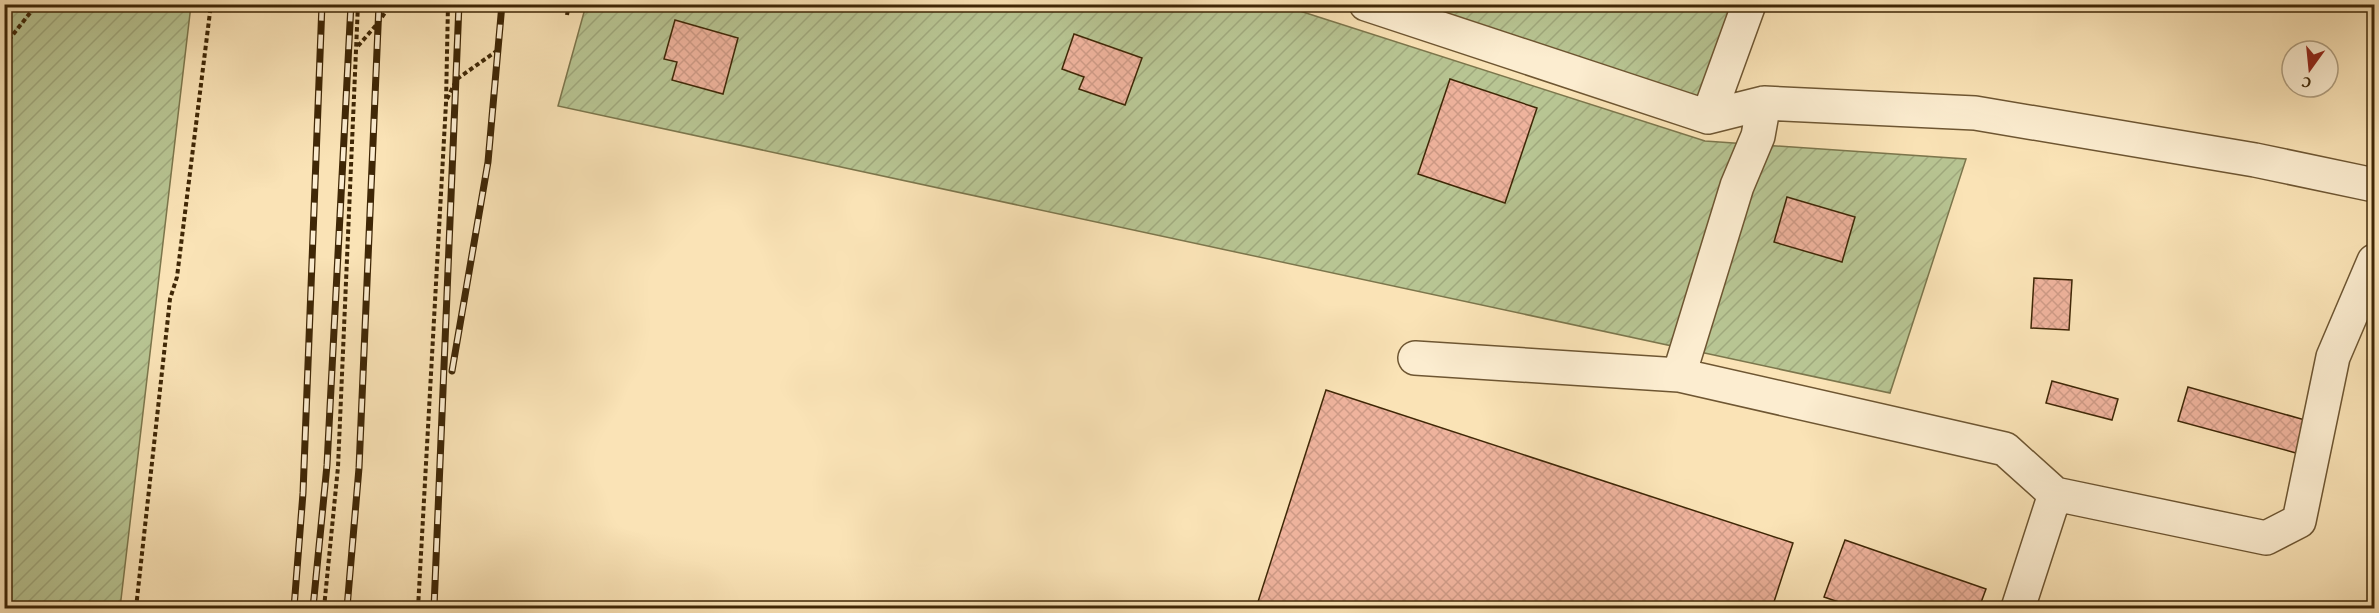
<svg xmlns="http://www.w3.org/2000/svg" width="2379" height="613" viewBox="0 0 2379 613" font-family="'Gentium Book Plus',serif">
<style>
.garden{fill:url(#garden-furrows);stroke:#7c764c;stroke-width:1.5}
.building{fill:url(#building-cross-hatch);stroke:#3f2706;stroke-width:1.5}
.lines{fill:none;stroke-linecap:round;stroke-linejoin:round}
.minor-casing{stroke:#6e5632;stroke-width:36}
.path{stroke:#3f2706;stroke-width:4;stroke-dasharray:4.5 3;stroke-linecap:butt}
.minor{stroke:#fcedd0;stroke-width:33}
.rail-casing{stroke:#3f2706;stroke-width:7}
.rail{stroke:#fcedd0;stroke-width:4.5;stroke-dasharray:14;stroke-linecap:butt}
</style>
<defs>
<pattern id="garden-furrows" width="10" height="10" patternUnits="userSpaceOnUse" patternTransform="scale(1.5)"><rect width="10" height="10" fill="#b8c593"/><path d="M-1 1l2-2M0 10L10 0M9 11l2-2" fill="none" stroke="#9fa97d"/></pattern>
<pattern id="building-cross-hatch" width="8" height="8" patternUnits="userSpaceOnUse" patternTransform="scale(1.5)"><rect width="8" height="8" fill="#efb39d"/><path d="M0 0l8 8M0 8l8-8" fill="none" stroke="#ce9a86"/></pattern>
</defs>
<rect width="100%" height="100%" fill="#fae3b6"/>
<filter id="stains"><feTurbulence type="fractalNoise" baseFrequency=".00333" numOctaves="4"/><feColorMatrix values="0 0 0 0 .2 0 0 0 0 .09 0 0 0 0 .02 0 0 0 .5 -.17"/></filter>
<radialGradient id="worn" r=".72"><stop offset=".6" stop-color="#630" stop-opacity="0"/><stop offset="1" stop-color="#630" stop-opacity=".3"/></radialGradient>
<path class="garden" d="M1278 4 1705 141 1966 159 1890 393 558 106 586 5Z
M1400 4 1733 5 1699 100Z
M4 5H191L120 608H5Z"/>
<path class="building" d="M675 20 738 38 723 94 672 80 677 62 664 59Z
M1074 34 1142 58 1125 105 1079 89 1084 77 1062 69Z
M1450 79 1537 108 1505 203 1418 174Z
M1787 197 1855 217 1842 262 1774 242Z
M2034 278 2072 280 2069 330 2031 328Z
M2052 381 2118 399 2112 420 2046 403Z
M2188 387 2305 420 2296 453 2178 421Z
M1326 390 1793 543 1772 608H1256Z
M1845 540 1986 589 1979 608H1856L1824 597Z"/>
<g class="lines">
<defs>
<path id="minor" d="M1366 4 1708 117 1764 103 1975 113 2255 160 2374 185
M1764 103 1758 136 1737 186 1679 375 2005 449 2055 494 2266 538 2299 521 2333 357 2374 261
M1708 117 1749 4
M1415 358 1679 375
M2018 608 2055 494"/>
</defs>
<use href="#minor" class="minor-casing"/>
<path class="path" d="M567 15 569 4
M4 46 37 4
M358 46 378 23 391 4
M447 99 457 79 498 50
M136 608 170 299 177 277 211 4
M324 608 338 467 358 4
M418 608 446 103 448 4"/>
<use href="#minor" class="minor"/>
<defs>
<path id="rail" d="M452 371 488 162 502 4
M294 608 303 493 322 4
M313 608 327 465 351 4
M347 608 359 468 379 4
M434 608 459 4"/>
</defs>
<use href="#rail" class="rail-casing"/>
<use href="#rail" class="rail"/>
</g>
<rect width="2379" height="613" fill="none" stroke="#fae3b6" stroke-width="24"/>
<rect x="6" y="6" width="2367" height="601" fill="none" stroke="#3f2706" stroke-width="3"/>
<rect x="12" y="12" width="2355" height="589" fill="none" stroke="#3f2706" stroke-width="1.5"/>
<g transform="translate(2310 69) rotate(195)"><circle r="28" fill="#fcedd0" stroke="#b09e7f" stroke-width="1.5"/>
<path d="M0-4.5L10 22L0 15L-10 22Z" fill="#8f2418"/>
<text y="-9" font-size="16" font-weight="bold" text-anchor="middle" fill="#3f2706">С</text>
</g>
<rect width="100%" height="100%" filter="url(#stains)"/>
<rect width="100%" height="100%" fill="url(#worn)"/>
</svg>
